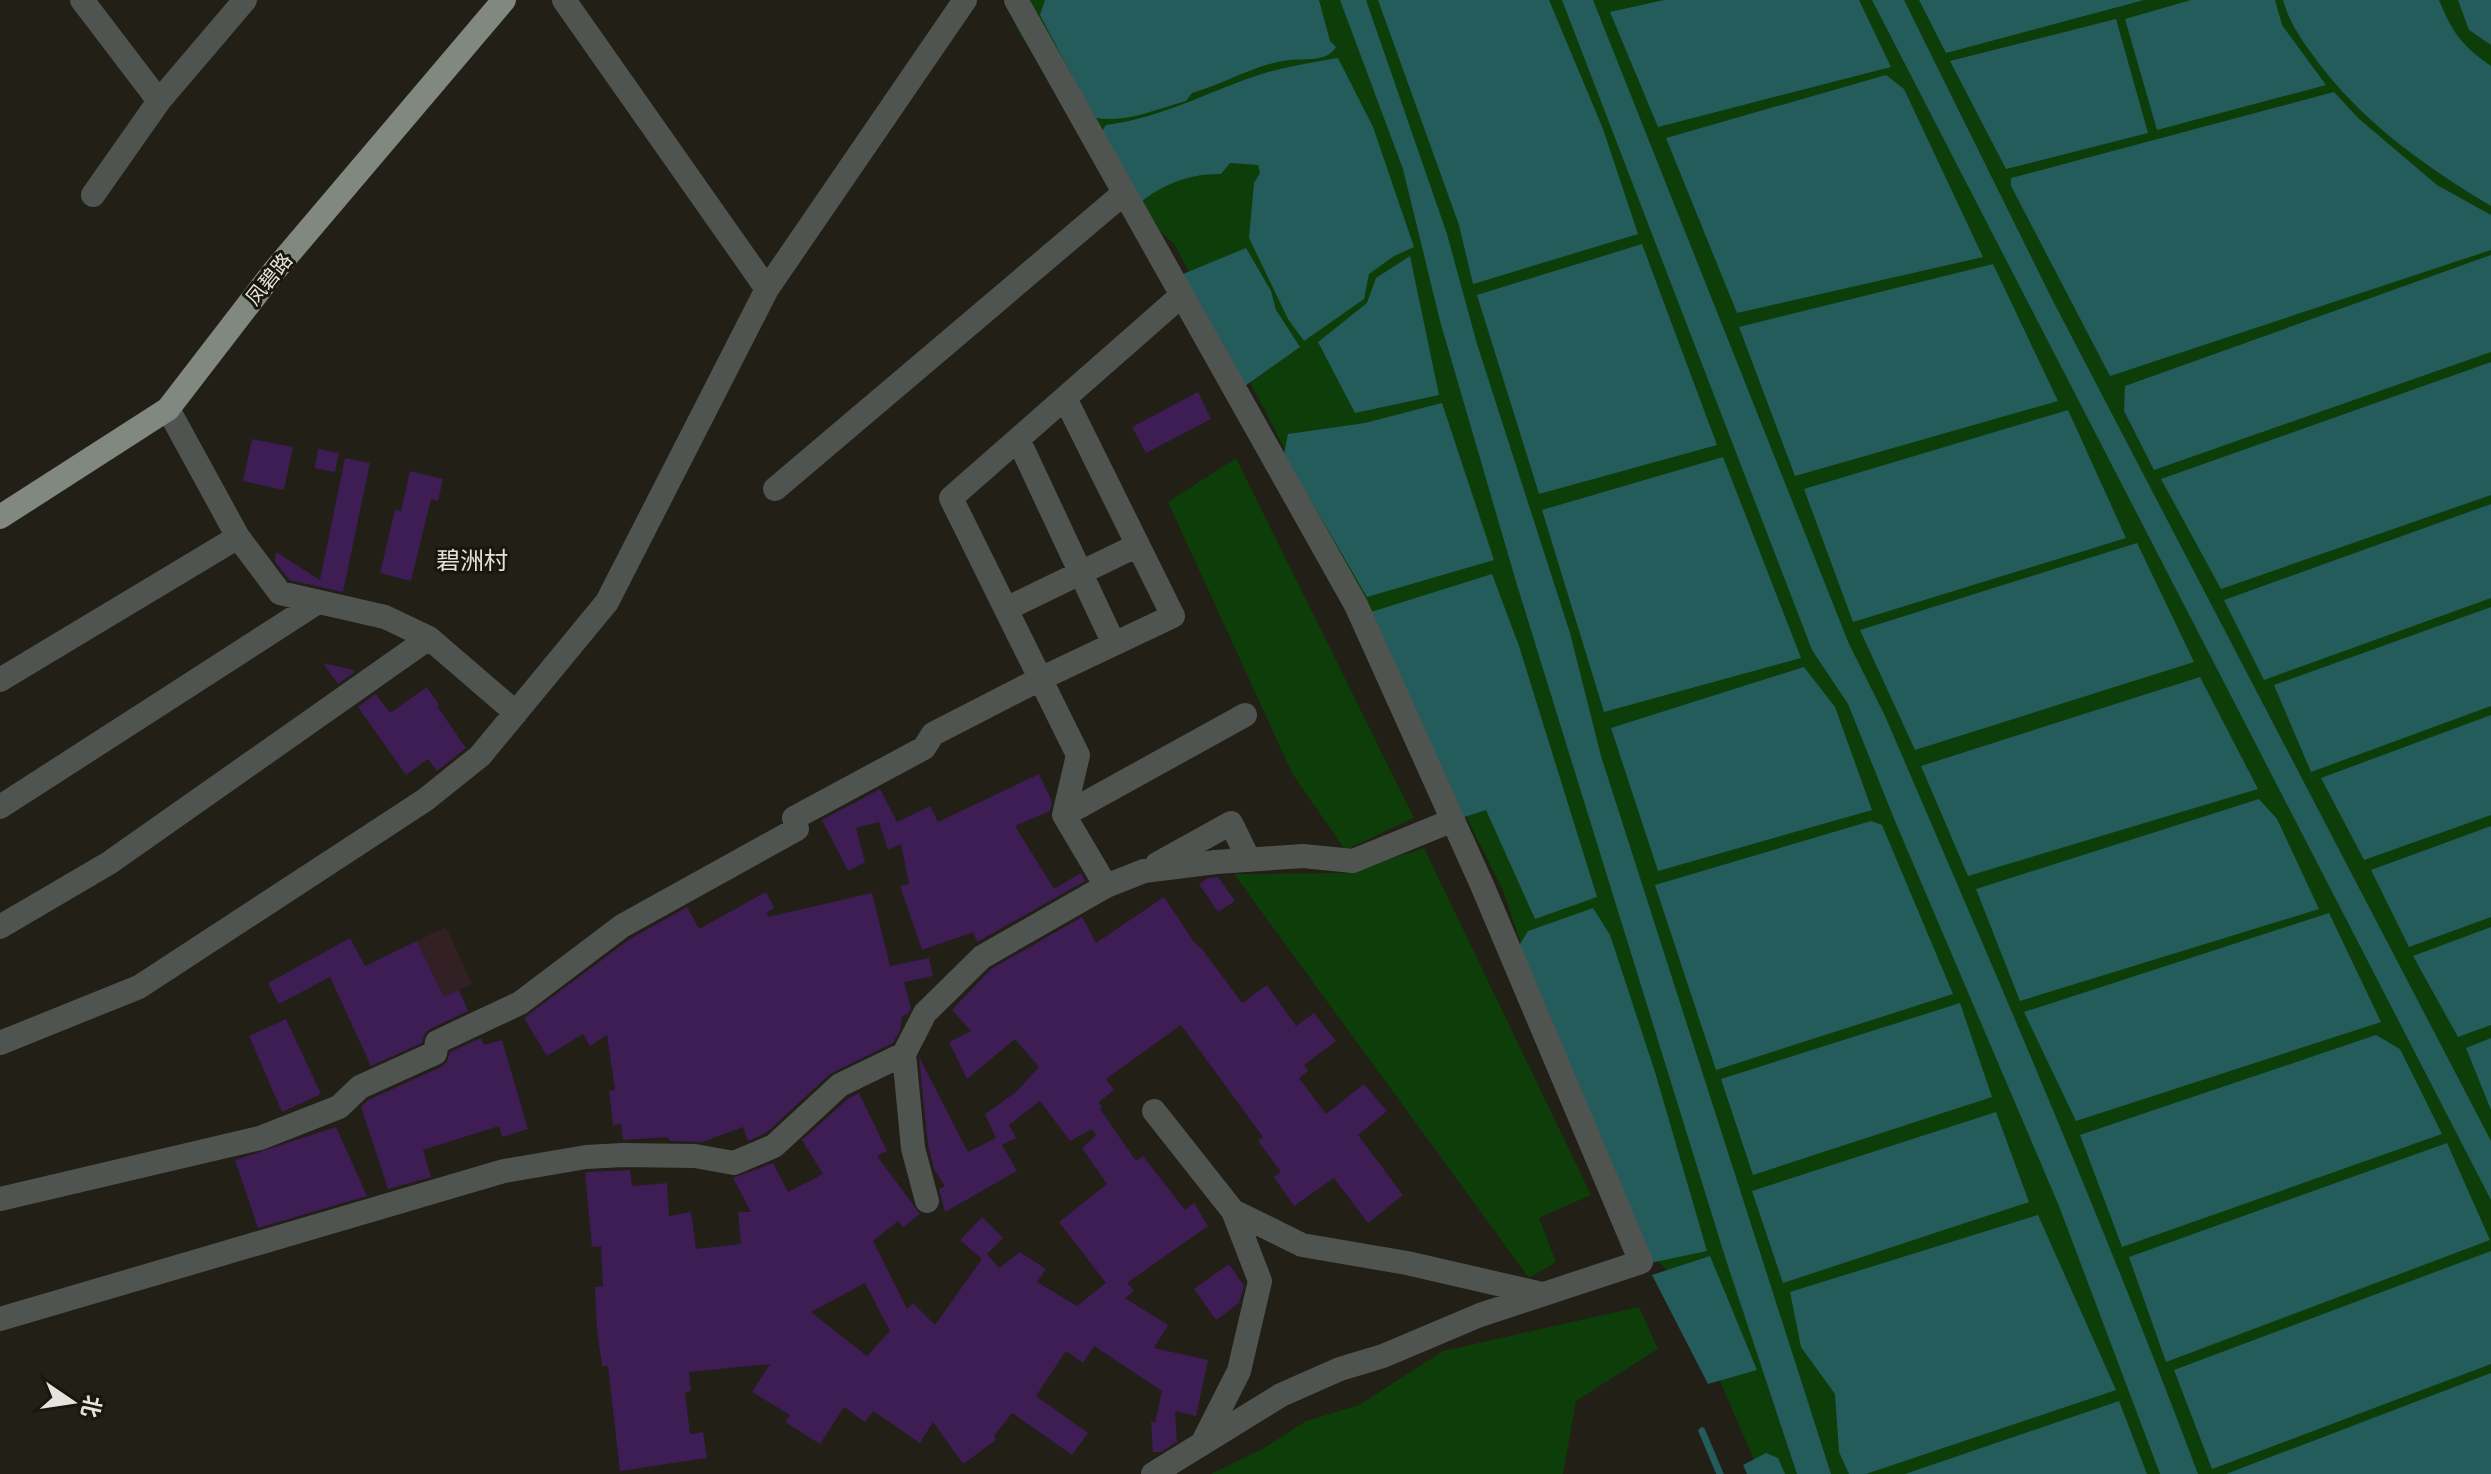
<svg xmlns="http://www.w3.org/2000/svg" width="2491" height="1474" viewBox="0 0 2491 1474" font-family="Commissioner,'Noto Sans SC',sans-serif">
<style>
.commercial{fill:#332024}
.green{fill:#0d3d09}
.water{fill:#245c5c}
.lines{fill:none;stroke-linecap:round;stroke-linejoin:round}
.stream{stroke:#245c5c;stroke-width:7}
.building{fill:#3d1d53;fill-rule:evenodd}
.minor{stroke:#505450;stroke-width:24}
.major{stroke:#808880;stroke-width:24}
.labels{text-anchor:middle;stroke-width:6;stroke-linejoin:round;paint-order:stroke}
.street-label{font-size:20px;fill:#e4e3dd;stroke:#18160d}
.quarter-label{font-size:24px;fill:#e4e2d5;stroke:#18160d}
</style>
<rect width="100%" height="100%" fill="#211f16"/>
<path class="commercial" d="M446 927 472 984 444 997 417 941Z"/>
<path class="green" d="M1014 0H2491V1474H1760L1676 1279 1617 1221 1503 891 1266 412 1174 244 1108 182 1015 25Z
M1236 458 1414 818 1345 850 1292 773 1168 502Z
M1424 848 1591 1195 1539 1218 1556 1262 1529 1278 1234 874 1346 873Z
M1639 1307 1658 1349 1576 1401 1563 1474H1211L1264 1448 1306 1421 1359 1405 1443 1351Z"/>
<path class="water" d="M1045 0H1319L1330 41 1336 47C1326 63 1305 58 1289 60 1256 64 1224 84 1192 93L1186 101C1157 109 1126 123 1096 118L1088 106 1040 15Z
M1340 0H1366L1447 234 1477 344 1570 633 1601 756 1831 1474H1797L1726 1260 1517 585 1440 321 1403 169Z
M1378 0H1549L1603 129 1638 234 1473 284 1459 225Z
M1562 0H1593L1849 644 1885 716C1993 967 2102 1218 2198 1474H2160L2059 1206 1895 821 1848 704 1812 650Z
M1664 0H1859L1891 67 1658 127 1610 12Z
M1872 0H1904L2052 299 2491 1141V1200Z
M1919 0H2144L1946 53Z
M2191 0H2275L2282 25 2326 85 2157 130 2125 19Z
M2283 0H2439C2452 32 2462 46 2491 66V206C2423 165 2359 120 2312 54 2299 36 2289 21 2283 0Z
M2458 0H2491V45L2469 30Z
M2116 19 2148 133 2006 169 1950 61Z
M1338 58 1373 127 1414 247 1394 256 1369 274 1364 299 1304 341 1288 319 1249 238 1254 183 1260 173 1258 165 1230 163 1221 174C1193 173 1162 184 1141 202L1102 131 1106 125C1166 117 1210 90 1265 73 1289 66 1314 62 1338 58Z
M1886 75 1904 89 1983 257 1737 313 1666 138Z
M2334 92 2358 118 2437 185 2491 215V250L2110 376 2011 186V178Z
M1642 244 1717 445 1539 494 1477 295Z
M1246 248 1271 291 1276 310 1300 347 1245 386 1183 274Z
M2491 255V352L2154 470 2124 411 2125 386Z
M1410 256 1439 395 1355 413 1318 342 1367 303 1376 278Z
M1993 264 2058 401 1795 476 1739 327Z
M2491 362V495L2221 589 2161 479Z
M1442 403 1494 560 1367 597 1284 454 1288 434 1365 423Z
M2068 410 2126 538 1853 622 1804 489Z
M1723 457 1801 658 1604 712 1542 510Z
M2491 504V598L2264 680 2224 600Z
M2137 543 2194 662 1915 750 1860 630Z
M1492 574 1519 646 1597 897 1535 919 1486 810 1461 818 1371 612Z
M2491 607V706L2311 772 2274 685Z
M1804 667 1835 707 1872 810 1658 871 1611 728Z
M2200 677 2258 789 1968 876 1921 766Z
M2491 715V815L2364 860 2321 778Z
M2259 799 2277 819 2319 909 2020 1001 1976 889Z
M1871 821 1882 825 1953 994 1716 1070 1655 885Z
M2491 826V917L2409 947 2371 870Z
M1593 908 1610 935 1655 1072 1707 1251 1650 1263 1518 947 1528 931Z
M2329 913 2381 1022 2076 1121 2024 1012Z
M2491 927V1025L2458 1037 2413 956Z
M1960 1003 1992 1097 1753 1175 1721 1079Z
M2376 1035 2400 1049 2442 1134 2122 1247 2080 1135Z
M2491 1038V1110L2466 1048Z
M1996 1112 2029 1202 1783 1283 1752 1191Z
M2447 1143 2490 1240 2166 1362 2129 1257Z
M2038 1215 2116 1390 1866 1474H1849L1839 1452 1835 1394 1801 1347 1790 1292Z
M2491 1251V1364L2212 1469 2174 1370Z
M1710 1256 1757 1370 1708 1384 1652 1275Z
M2491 1373V1474H2226Z
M2119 1401 2147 1474H1905Z
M1766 1453 1778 1458 1785 1474H1747L1743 1465Z"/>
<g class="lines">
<path class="stream" d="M1702 1431 1720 1474"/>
</g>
<path class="building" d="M1198 392 1211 419 1146 453 1132 427Z
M252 439 293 447 284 490 243 481Z
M318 449 339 453 335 472 315 468Z
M345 458 370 463 343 592 289 580 275 561 276 552 320 580Z
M410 471 443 479 438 501 431 499 411 581 380 573 395 510 401 511Z
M323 663 354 670 355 672 338 684Z
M427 687 439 705 437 706 466 748 437 771 428 759 406 775 358 707 376 694 390 713Z
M1039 774 1052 802 1050 811 1015 826 1054 889 1081 873 1085 881 977 942 973 932 922 950 900 886 909 884 901 844 888 850 879 822 856 828 865 862 848 871 822 820 880 789 897 822 930 806 938 822Z
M1218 877 1235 901 1218 912 1199 884 1208 878Z
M766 892 774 908 767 912 768 917 872 893 890 966 929 958 933 976 904 982 911 1008 908 1014 902 1016 900 1030 893 1043 830 1074 766 1133 748 1141 743 1127 702 1142 670 1141 668 1137 623 1140 621 1124 613 1125 609 1091 615 1090 607 1035 590 1046 583 1034 547 1056 524 1018 630 939 687 907 699 929Z
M1164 897 1194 942 1202 949 1242 1003 1267 985 1296 1026 1314 1013 1336 1041 1304 1065 1308 1071 1299 1078 1326 1114 1364 1084 1387 1111 1358 1135 1403 1195 1368 1223 1334 1178 1294 1206 1274 1177 1281 1172 1258 1141 1263 1137 1181 1025 1106 1079 1114 1090 1099 1102 1102 1107 1100 1109 1136 1161 1143 1156 1185 1210 1194 1203 1208 1226 1127 1283 1134 1291 1125 1298 1168 1325 1154 1348 1208 1360 1196 1416 1175 1411 1177 1442 1161 1452H1153L1151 1422H1155L1162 1391 1094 1346 1083 1363 1066 1351 1036 1396 1088 1433 1072 1455 1012 1413 994 1436 996 1440 963 1464 933 1422 920 1443 873 1411 865 1422 844 1407 820 1444 785 1422 790 1415 752 1392 770 1364 689 1372 691 1391 685 1392 690 1434 703 1432 707 1458 620 1471 608 1366H602L597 1329 595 1287 603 1286 601 1246 592 1247 585 1172 630 1170 632 1186 667 1183 669 1216 691 1212 696 1249 741 1244 738 1212H751L733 1178 773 1163 788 1192 823 1174 802 1140 849 1098 859 1093 887 1151 877 1156 920 1214 903 1227 898 1221 873 1241 907 1309 913 1303 935 1325 982 1259 960 1240 982 1217 1003 1238 987 1254 999 1268 1020 1252 1046 1269 1037 1282 1077 1306 1106 1283 1059 1222 1107 1184 1082 1148 1096 1135 1092 1129 1070 1141 1040 1101 1009 1125 1016 1138 1002 1145 1017 1171 945 1212 939 1189 945 1186 934 1169 928 1145 919 1057 968 1152 996 1138 985 1114 1016 1092 1039 1067 1015 1039 967 1079 949 1042 971 1031 952 1010 991 969 1082 917 1096 943ZM865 1283 890 1331 867 1356 811 1312Z
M350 938 365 966 417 941 444 997 459 990 468 1011 430 1029 425 1033 422 1043 371 1066 330 977 279 1004 268 983Z
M286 1019 321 1094 282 1112 249 1036Z
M481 1038 484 1045 502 1040 528 1129 502 1137 499 1126 423 1150 431 1177 388 1189 361 1107 368 1100 441 1067 447 1062 450 1052Z
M336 1127 367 1196 258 1228 235 1160Z
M1229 1264 1244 1286 1239 1303 1216 1320 1194 1289Z"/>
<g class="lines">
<path class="minor" d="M82 0 159 101
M564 0 767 289
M1016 0 1356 605 1482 885 1641 1262 1480 1315 1383 1356 1340 1369 1281 1395 1153 1474
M93 195 159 101 245 0
M1182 295 951 498 1078 755 1064 815 1106 886 1144 871 1216 862 1303 856 1353 861 1451 821
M168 409 238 537 280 593 385 617 429 638 516 713
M1018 439 1114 644
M775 489 1124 193
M1006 609 1138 545
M0 680 238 537
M0 807 318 602
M1064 815 1245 715
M1157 864 1231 823 1249 860
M0 927 109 863 429 638
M0 1043 139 987 425 800 480 756 607 602 767 289 965 0
M1154 1111 1233 1211
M0 1199 260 1138 339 1107 360 1087 435 1053 437 1042 520 1003 622 926 797 829 794 818 924 748 933 734 1040 679 1173 616 1065 398
M927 1201 913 1148 904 1054 925 1013 982 957 1106 886
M0 1319 504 1171 586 1157 623 1155 695 1156 734 1163 774 1146 840 1085 904 1054
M1202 1444 1239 1371 1260 1281 1233 1211 1302 1245 1407 1263 1542 1294"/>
<path class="major" d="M0 517 168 409 275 270 504 0"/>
</g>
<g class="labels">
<g class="street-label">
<text transform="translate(269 279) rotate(-51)" y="7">凤碧路</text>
</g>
<g class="quarter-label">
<text x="472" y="569">碧洲村</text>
</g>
</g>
<g transform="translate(72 1402) rotate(103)" stroke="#18160d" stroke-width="6" paint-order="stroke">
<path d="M0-6L14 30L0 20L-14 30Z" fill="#e4e3dd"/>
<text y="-12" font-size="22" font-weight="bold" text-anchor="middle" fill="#e4e3dd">北</text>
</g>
</svg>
